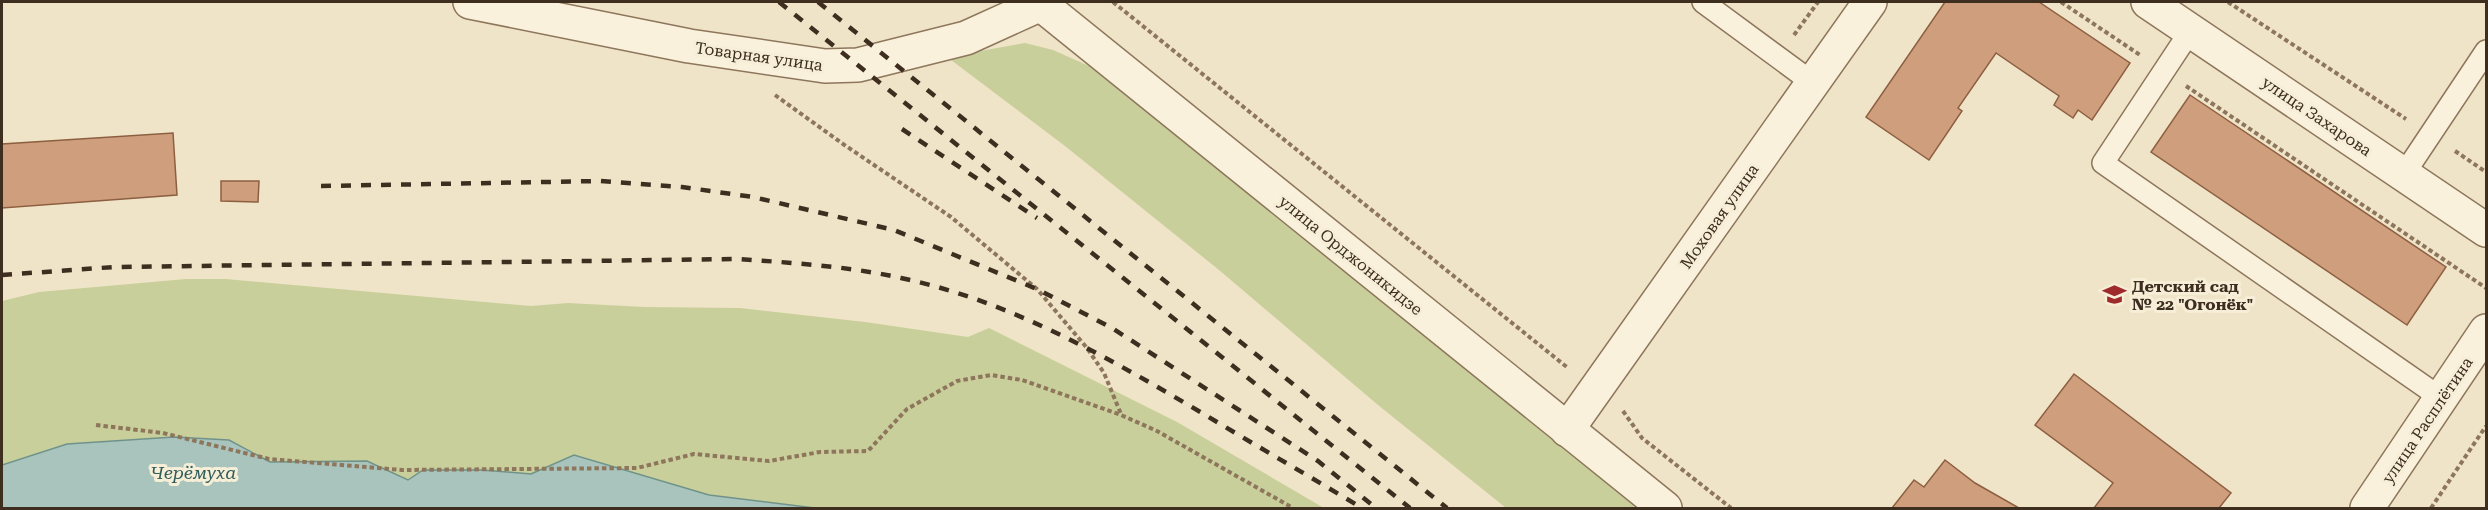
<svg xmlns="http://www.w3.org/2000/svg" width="2488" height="510" viewBox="0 0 2488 510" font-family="'Roboto Serif',serif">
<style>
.green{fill:#c9cf9b}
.water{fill:#a9c4bc;stroke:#6f938a;stroke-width:1.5}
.building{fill:#cf9f7d;stroke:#8d5f41;stroke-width:1.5}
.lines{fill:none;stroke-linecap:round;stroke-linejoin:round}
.service-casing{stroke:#8d765c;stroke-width:24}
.minor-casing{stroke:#8d765c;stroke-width:36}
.tertiary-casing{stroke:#8d765c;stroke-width:36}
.path{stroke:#8d765c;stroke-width:4;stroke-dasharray:4.5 3;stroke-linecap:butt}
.service{stroke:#faf1dc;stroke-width:21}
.minor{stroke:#faf1dc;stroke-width:33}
.tertiary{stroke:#faf1dc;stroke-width:33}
.rail{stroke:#3d2e20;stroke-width:4.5;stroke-dasharray:10 10;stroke-linecap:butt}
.labels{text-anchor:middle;stroke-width:6;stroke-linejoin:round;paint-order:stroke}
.street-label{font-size:16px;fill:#3d2e20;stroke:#f7eed8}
.poi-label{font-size:16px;font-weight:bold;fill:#3d2e20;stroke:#f7eed8;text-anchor:start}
.water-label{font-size:18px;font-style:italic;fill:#2f5d5a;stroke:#f7eed8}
</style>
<rect width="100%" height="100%" fill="#f0e4c8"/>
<path class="green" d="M1025 43 1053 50 1089 66 1640 508H1506L1378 405 1219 270 1065 146 947 57Z
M186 279H226L531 306 568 303 645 307 740 308 865 322 968 337 989 328 1177 422 1324 508H815L709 495 574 455 531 474 482 470H423L408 480 367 461 270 462 229 440 174 437 67 444 2 465V301L39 292Z"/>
<path class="water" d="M174 437 229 440 270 462 367 461 408 480 423 470H482L531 474 574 455 709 495 815 508H2V465L67 444Z"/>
<path class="building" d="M1945 2H2039L2130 63 2092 120 2078 110 2073 118 2054 105 2059 96 1996 53 1958 108 1962 111 1929 160 1866 117Z
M2190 95 2446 267 2407 325 2151 152Z
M173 133 177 195 2 208V144Z
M221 181H259L258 202 221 201Z
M2074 374 2231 493 2219 508H2094L2113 483 2035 425Z
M1945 460 1975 483 2019 508H1892L1914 480 1924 487Z"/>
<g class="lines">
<defs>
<path id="service" d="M1703 2 1813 83
M2191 30 2103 163 2441 398
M2404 174 2486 51"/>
<path id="minor" d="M470 2 689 46 825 66 858 65 966 38 1041 4
M1567 430 1870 2
M2367 508 2486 331"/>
<path id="tertiary" d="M1038 2 1665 508
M2148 2 2486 230"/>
</defs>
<use href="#service" class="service-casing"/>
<use href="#minor" class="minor-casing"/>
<use href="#tertiary" class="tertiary-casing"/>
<path class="path" d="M1113 2 1568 368
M2061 2 2140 55
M2228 2 2406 119
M1794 35 1818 2
M2186 86 2486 288
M775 95 843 144 951 217 1037 289 1087 348 1104 373 1121 414
M2455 151 2486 172
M1623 411 1642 438 1731 508
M96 425 163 433 269 459 402 470 637 468 694 454 769 461 820 452 868 451 907 409 957 381 991 375 1022 380 1121 415 1157 431 1293 508
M2431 508 2486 426"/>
<use href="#service" class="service"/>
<use href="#minor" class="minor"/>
<use href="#tertiary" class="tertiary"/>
<path class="rail" d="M779 2 1410 508
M818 2 1447 508
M902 129 1037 218
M321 186 600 181 682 187 753 197 894 230 1037 289 1112 328 1318 461 1376 508
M2 275 114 267 739 259C793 263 847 266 901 278 1010 301 1107 357 1202 413 1255 445 1309 476 1362 508"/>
</g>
<defs>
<symbol id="school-bare" viewBox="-9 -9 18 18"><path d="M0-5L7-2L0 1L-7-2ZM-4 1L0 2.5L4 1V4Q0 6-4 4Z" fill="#9e2a2b" stroke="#f7eed8" stroke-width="2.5" paint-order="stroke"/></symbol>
</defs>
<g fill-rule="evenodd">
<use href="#school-bare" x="2098" y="278" width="33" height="33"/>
</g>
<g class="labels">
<g class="street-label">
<text transform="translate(759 56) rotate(8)" y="6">Товарная улица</text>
<text transform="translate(2317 116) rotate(34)" y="6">улица Захарова</text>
<text transform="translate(1719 216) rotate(-55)" y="6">Моховая улица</text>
<text transform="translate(1351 255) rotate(39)" y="6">улица Орджоникидзе</text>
<text transform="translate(2427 420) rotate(-56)" y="6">улица Расплётина</text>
</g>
<g class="poi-label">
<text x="2132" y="292">Детский сад<tspan x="2132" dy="18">№ 22 "Огонёк"</tspan></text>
</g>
<g class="water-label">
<text x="193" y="479">Черёмуха</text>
</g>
</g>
<rect width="2488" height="510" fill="none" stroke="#3d2e20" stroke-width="6"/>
</svg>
